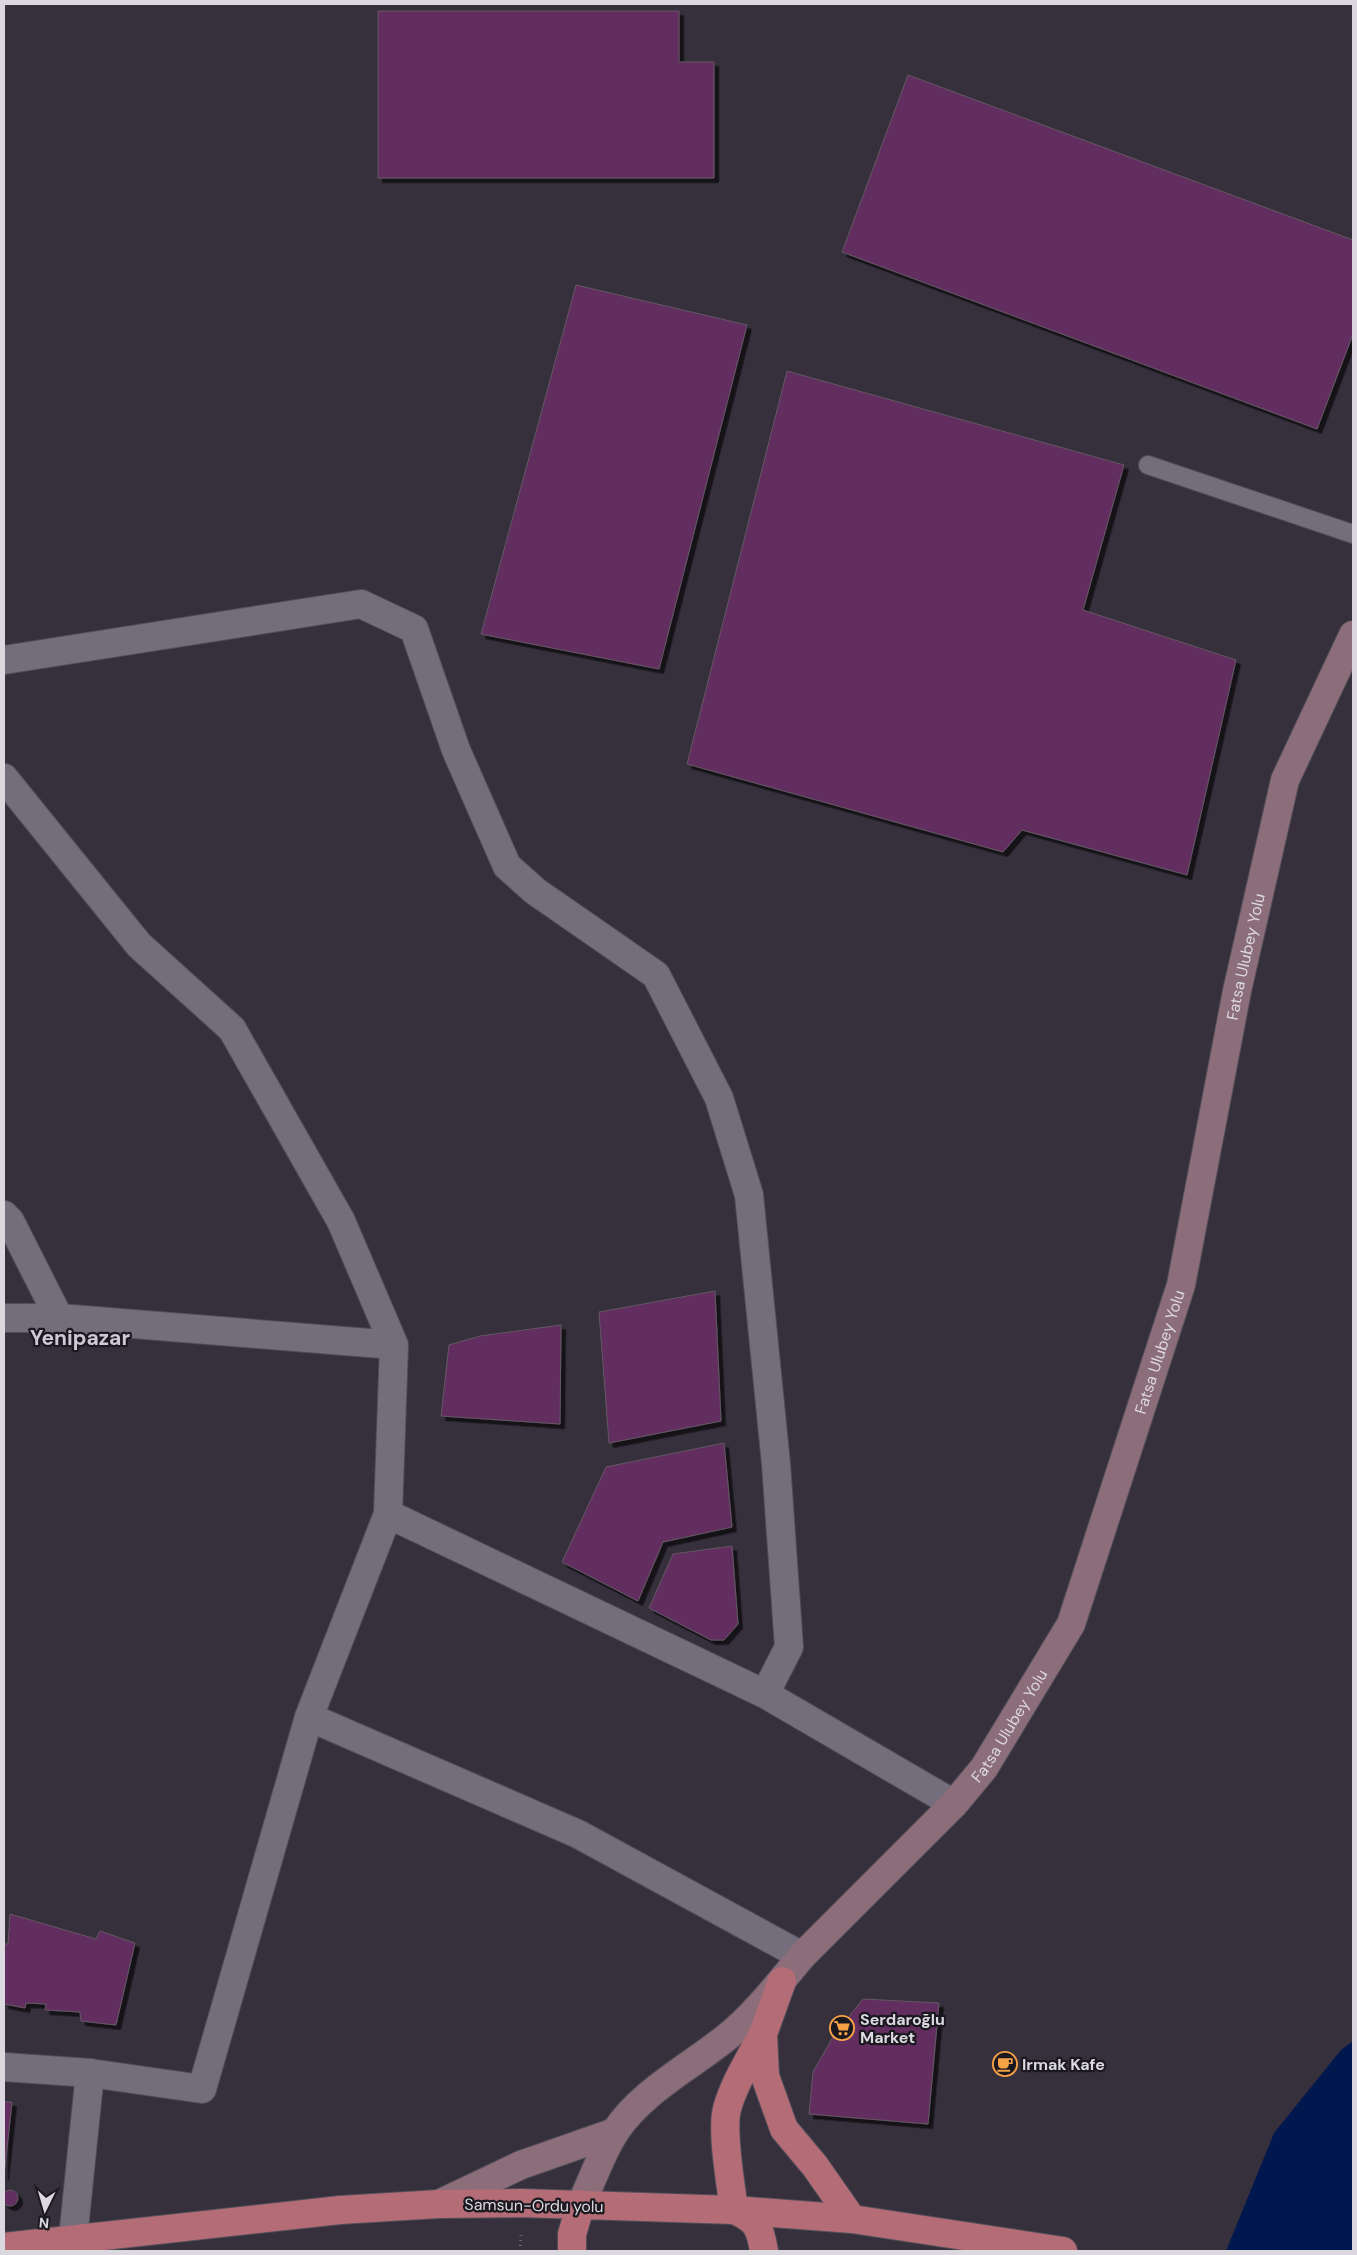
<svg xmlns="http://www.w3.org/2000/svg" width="1357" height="2255" viewBox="0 0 1357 2255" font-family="'DM Sans',sans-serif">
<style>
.water{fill:#01184f}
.building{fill:#622d61;stroke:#645863;filter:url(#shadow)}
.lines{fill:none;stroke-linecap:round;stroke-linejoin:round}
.service-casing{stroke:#524e58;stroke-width:20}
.minor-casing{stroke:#524e58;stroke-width:30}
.tertiary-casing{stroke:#524e58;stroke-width:30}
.secondary-casing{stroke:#524e58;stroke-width:30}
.trunk-casing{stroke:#524e58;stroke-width:30}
.path{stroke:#6c6872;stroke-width:3;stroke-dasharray:1 4;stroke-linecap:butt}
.service{stroke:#746e7c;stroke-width:18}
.minor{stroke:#746e7c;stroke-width:28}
.tertiary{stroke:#746e7c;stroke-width:28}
.secondary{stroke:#8c6d7a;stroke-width:28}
.trunk{stroke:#b46c76;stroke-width:28}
.labels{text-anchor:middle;stroke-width:4.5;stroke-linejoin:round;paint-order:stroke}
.street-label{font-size:16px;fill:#dbd8e0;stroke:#1b191f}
.poi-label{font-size:16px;font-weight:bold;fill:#dbd8e0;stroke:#1b191f;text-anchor:start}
.district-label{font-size:21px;font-weight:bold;fill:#cfc8d7;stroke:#1b191f}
</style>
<defs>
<filter id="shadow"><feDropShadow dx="4.5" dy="4.5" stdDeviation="0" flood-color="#0009"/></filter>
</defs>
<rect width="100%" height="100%" fill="#35303c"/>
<path class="water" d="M1353 2041V2251H1226L1274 2133 1341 2050Z"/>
<path class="building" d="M378 11H679V62H714V178H378Z
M908 75 1353 240V334L1317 429 842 252Z
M576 285 747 325 659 669 481 634Z
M787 371 1124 465 1083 610 1236 660 1187 875 1022 830 1003 852 687 764Z
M715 1291 721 1421 609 1443 599 1312Z
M561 1325 560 1424 441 1416 449 1345 480 1336Z
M724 1443 732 1527 663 1542 638 1601 562 1562 606 1467Z
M732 1546 738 1624 724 1640H711L649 1608 673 1554Z
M10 1914 96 1939 100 1931 135 1943 116 2025 81 2021 80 2012 45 2010 46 2004 26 2003 25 2008 4 2004V1944H8Z
M863 1999 939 2003 928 2124 809 2114 813 2072 834 2035Z
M4 2102H12L4 2176Z
M2 2198a8 8 0 1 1 16 0a8 8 0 1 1-16 0Z"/>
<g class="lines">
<defs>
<path id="service" d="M1148 465 1353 534"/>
<path id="minor" d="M4 660 361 604 414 629 456 750 507 866 535 891 656 975 719 1098 749 1195 776 1464 789 1647 765 1694
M4 778 139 945 232 1029 341 1221 394 1345 388 1514 309 1717 202 2089 90 2073
M4 1215 10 1221 59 1318
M4 1318H59L394 1345
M388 1514 765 1694 954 1804
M309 1717 578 1834 802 1956"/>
<path id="tertiary" d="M4 2067 90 2073 73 2238"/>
<g id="secondary">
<path d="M439 2204 521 2165 615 2132"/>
<path id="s1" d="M581 2204C592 2181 601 2154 615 2132 642 2091 690 2067 727 2037 753 2017 781 1981 802 1956L954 1804 984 1768 1071 1624 1181 1285 1237 991 1285 780 1353 635"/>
</g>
<path id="trunk" d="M782 1981 763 2034 765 2076 784 2129 815 2166 852 2219
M762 2035C750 2059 734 2083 727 2109 721 2131 731 2185 734 2210 757 2220 760 2227 764 2251
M4 2247 340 2210 439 2204 521 2203 734 2210 852 2219 1063 2251
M572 2251V2234L581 2204"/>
</defs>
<use href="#service" class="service-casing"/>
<use href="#minor" class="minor-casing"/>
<use href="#tertiary" class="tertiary-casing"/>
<use href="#secondary" class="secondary-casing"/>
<use href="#trunk" class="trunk-casing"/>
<path class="path" d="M520 2251 521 2235"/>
<use href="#service" class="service"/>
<use href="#minor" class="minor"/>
<use href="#tertiary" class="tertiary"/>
<use href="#secondary" class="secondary"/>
<use href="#trunk" class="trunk"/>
</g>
<defs>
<symbol id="supermarket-ring" viewBox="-11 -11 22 22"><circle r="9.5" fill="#1b191f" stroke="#f6a247" stroke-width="1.5"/><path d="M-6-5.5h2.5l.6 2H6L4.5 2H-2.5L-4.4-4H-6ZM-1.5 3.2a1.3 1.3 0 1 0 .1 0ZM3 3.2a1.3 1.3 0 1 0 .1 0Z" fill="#f6a247"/></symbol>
<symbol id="cafe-ring" viewBox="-11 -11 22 22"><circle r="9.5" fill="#1b191f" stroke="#f6a247" stroke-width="1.5"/><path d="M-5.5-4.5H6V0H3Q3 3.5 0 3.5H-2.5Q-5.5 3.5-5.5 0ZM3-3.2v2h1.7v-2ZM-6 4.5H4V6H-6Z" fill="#f6a247"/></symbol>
</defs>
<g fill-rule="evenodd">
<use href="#supermarket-ring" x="828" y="2014" width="28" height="28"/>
<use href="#cafe-ring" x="991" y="2050" width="28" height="28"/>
</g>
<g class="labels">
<g class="street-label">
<text dy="6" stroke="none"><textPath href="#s1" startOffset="1459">Fatsa Ulubey Yolu</textPath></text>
<text dy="6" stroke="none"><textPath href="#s1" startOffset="1054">Fatsa Ulubey Yolu</textPath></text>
<text dy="6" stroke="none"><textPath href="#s1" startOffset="649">Fatsa Ulubey Yolu</textPath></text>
<text transform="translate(534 2205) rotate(1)" y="6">Samsun-Ordu yolu</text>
</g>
<g class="poi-label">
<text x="860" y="2025">Serdaroğlu<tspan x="860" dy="18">Market</tspan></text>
<text x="1022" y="2070">Irmak Kafe</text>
</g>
<g class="district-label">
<text x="80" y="1345">Yenipazar</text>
</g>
</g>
<rect width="1357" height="2255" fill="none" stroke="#dbd8e0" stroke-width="10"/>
<g transform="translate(45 2210) rotate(185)" stroke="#1b191f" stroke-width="4" paint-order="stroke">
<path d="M0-4L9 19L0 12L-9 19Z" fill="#dbd8e0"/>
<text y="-8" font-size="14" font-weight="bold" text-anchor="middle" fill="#dbd8e0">N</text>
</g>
</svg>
